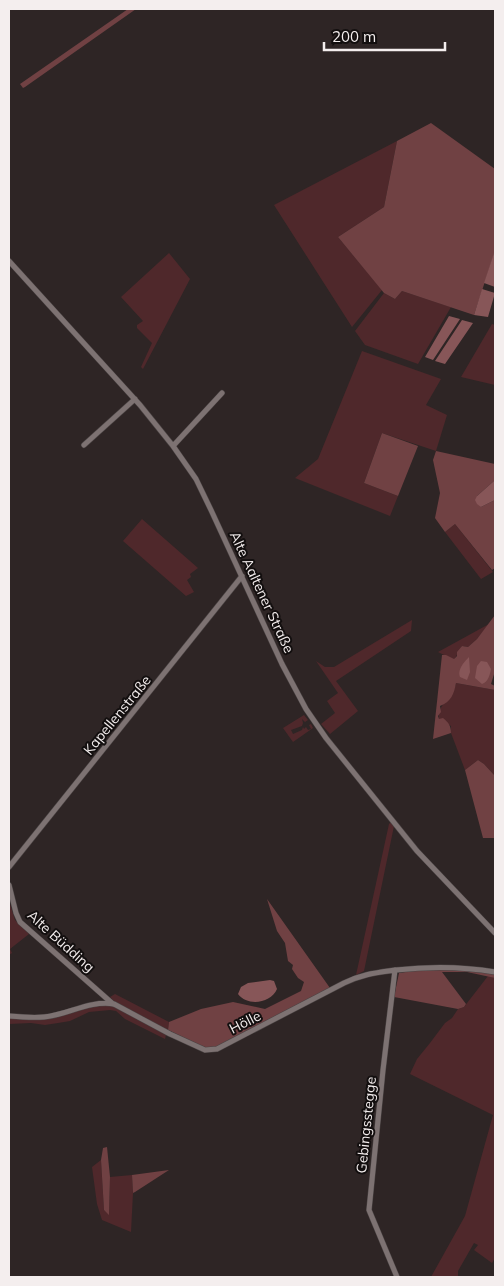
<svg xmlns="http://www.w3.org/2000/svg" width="504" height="1286" viewBox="0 0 504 1286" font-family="Mulish,sans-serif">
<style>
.green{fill:#4f282b}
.forest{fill:#704143}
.water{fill:#875658}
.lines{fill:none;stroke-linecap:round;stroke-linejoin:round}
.minor-casing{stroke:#4b4444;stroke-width:6}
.minor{stroke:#7d7272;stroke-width:5}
.labels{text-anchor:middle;stroke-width:4;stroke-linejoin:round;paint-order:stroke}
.street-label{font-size:14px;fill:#f4eeee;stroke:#130f0f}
</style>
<rect width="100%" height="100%" fill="#2e2525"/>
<path class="green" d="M397 141 384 207 338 237 382 290 352 327 274 205Z
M169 253 190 279 143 369 141 367 152 343 137 328V325L143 321 121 297Z
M402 291 451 307 418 364 365 345 355 331 384 293 395 299Z
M492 324 495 325V385L461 377Z
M362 351 441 379 426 405 447 415 436 451 382 433 364 483 398 496 390 516 295 478 318 459Z
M142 519 198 568 190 574 191 577 187 580 194 592 186 596 123 541Z
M455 524 493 572 481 579 445 532Z
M412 620 411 631 336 681 358 711 330 734 321 724 335 713 327 701 338 693 316 661 325 667H334Z
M489 624 477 639 468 647 462 646 454 660 438 652Z
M456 683 495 690V776L484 764 478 760 465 770 451 733V726L439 719C438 702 454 697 456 683Z
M304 715 308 720 305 722 302 719 303 723 302 726 291 730 293 734 302 730 303 727 304 729 306 727 308 730 311 729 309 725 311 724 313 728 293 742 283 728Z
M391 822 394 826 364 971 356 975 389 824Z
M9 901 15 920 29 934 10 949 12 953 9 955Z
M488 976 495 978V1258L492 1263 474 1250 478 1245 474 1243 458 1271V1277H431L465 1216 493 1115 410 1074 417 1059 430 1043 445 1023 452 1018 458 1009 464 1007Z
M115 994 169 1022 168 1030 116 1003 110 997Z
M107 1005 113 1006 166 1035 165 1039 125 1019 116 1011 110 1010 89 1012 70 1021 58 1023 45 1025 31 1023 9 1024V1018L44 1019 87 1008Z
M101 1160 104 1210 109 1214 110 1177 132 1175 133 1193 131 1232 102 1220 97 1204 92 1167Z"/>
<path class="forest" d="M128 9H136L25 87 23 88 20 84Z
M431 123 495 169V251L474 315 402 291 395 299 384 293 338 237 384 207 397 141Z
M382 433 418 446 398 496 364 483Z
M436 451 495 464V480L477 496 481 507 495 500V568L492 570 455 524 445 532 435 518 440 493 433 460Z
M495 615V671L491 684 495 686V690L456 683C454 694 451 702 440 706L441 712 438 716 439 719 443 718C449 723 451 726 451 733L433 739 442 655H446L454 659 457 656V652L462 646 468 647 477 639Z
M478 760 484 764 495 776V838H483L465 770Z
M267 899 330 988 217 1047 205 1048 168 1030 169 1022 201 1009 233 1002 265 1009 301 991 304 982 298 978 292 969 293 965 288 961 285 943 277 931Z
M444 968 495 973V978L467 972H442L466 1004 464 1007 458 1009 394 997 399 973 424 969Z
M107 1147 110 1177 109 1215 104 1210 101 1160 103 1148Z
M169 1170 135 1192 133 1193 132 1175Z"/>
<path class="water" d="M495 250V287L484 283Z
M482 289 495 293 488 317 474 315Z
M449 316 460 319 433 360 425 357Z
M462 320 473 323 445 364 435 361Z
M495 480V500L481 507 477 504 475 500 477 496Z
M469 657 470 672 467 680 460 677C457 670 464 662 469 657Z
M481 661 487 662 491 669C490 675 488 682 482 684L475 678 477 666Z
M270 980 274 981 277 989C271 1003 248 1007 238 994L241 987 248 983Z"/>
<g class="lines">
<defs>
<path id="minor" d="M9 261 140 405 173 446 196 479 211 510 282 664 306 709 326 738 417 851 495 933
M84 445 135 399
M173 446 222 393
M9 867 242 576
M9 885 16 913 20 922 113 1004
M395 970 383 1070 369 1210 397 1277
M9 1016C20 1017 33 1018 44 1017 68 1015 89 1000 114 1004L170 1034 205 1050 217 1049 344 983C363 974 375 973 396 970 431 966 460 966 495 972"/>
</defs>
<use href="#minor" class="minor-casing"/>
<use href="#minor" class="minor"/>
</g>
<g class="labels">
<g class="street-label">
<text transform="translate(262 592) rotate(65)" y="5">Alte Aaltener Straße</text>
<text transform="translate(117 715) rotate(-51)" y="5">Kapellenstraße</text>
<text transform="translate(61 941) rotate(42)" y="5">Alte Büdding</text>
<text transform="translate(245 1022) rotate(-27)" y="5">Hölle</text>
<text transform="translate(366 1125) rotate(-84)" y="5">Gebingsstegge</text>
</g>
</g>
<rect width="504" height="1286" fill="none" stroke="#f4eeee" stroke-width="20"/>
<path d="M324 42v8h121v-8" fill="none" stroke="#f4eeee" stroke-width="2.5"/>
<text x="332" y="42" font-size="15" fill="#f4eeee" stroke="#130f0f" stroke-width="4" paint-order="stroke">200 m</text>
</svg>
